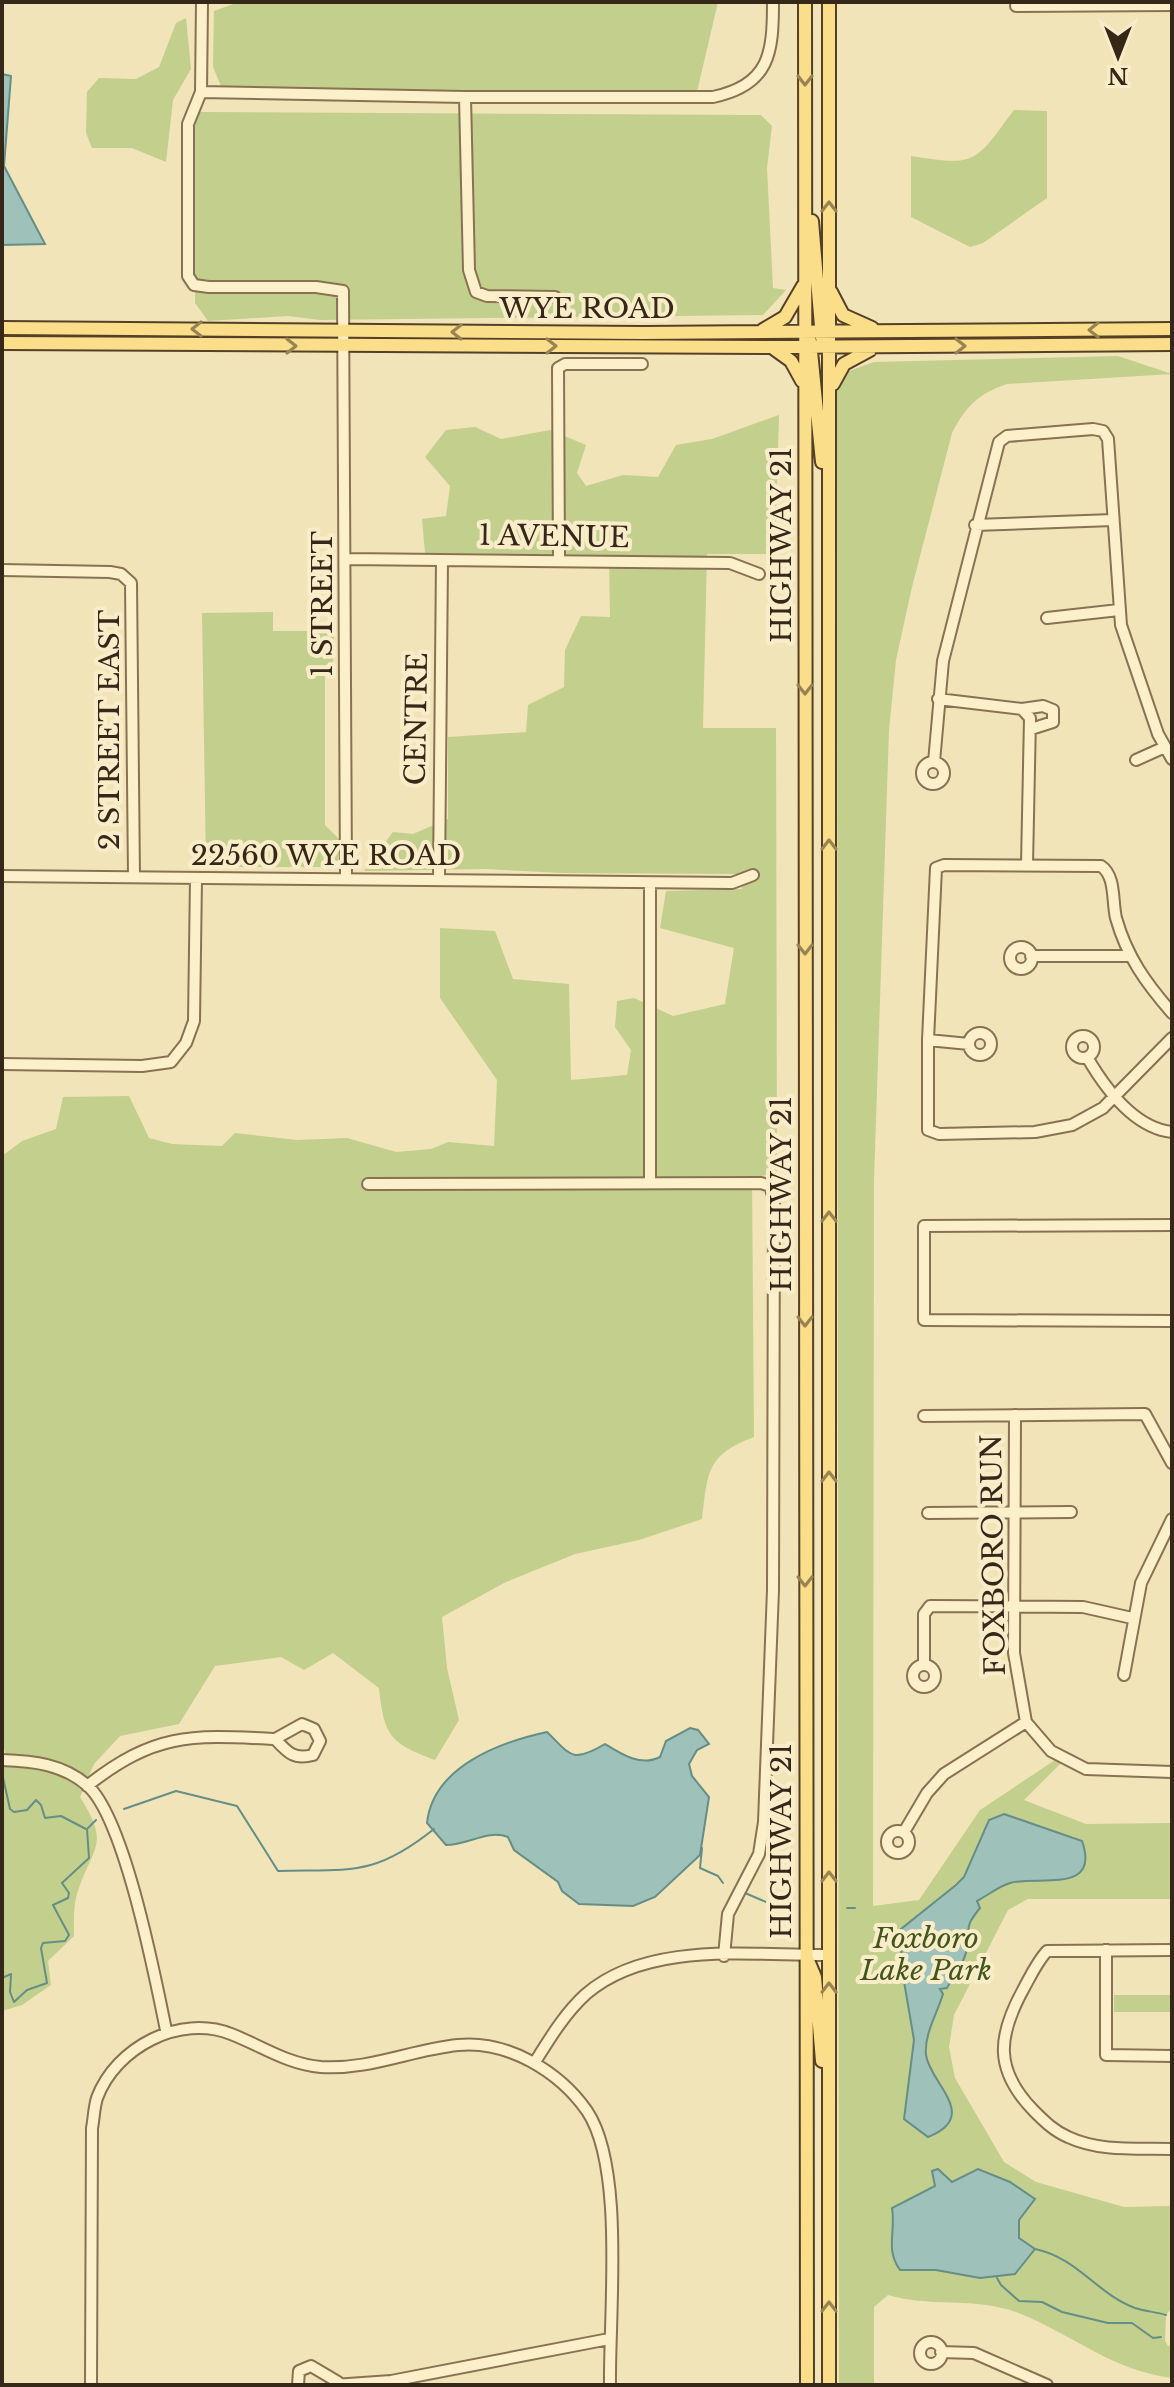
<svg xmlns="http://www.w3.org/2000/svg" width="1174" height="2387" viewBox="0 0 1174 2387" font-family="'Libre Baskerville',serif">
<style>
.green{fill:#c3cf8c;fill-rule:evenodd}
.water{fill:#9ec1b9;stroke:#658e86;stroke-width:2}
.lines{fill:none;stroke-linecap:round;stroke-linejoin:round}
.stream{stroke:#658e86;stroke-width:2}
.minor-casing{stroke:#887252;stroke-width:14}
.major-casing{stroke:#553f27;stroke-width:16}
.minor{stroke:#fcf0cb;stroke-width:10}
.major{stroke:#fade8a;stroke-width:12}
.oneway{stroke:#988352}
.labels{text-anchor:middle;stroke-width:8;stroke-linejoin:round;paint-order:stroke}
.street-label{font-size:28px;fill:#362819;stroke:#f8edc8}
.park-label{font-size:28px;font-style:italic;fill:#43541d;stroke:#f8edc8}
</style>
<rect width="100%" height="100%" fill="#f1e4b8"/>
<path class="green" d="M239 2H718L696 96 221 86 213 67 214 11Z
M186 18 191 69 173 100 166 162 132 148H92L86 133 87 92 99 78 136 79 159 67 176 23Z
M1014 110 1047 111V198L983 243 970 247 911 217V156C978 167 975 162 1014 110Z
M200 112 761 115 772 126 767 168 773 288 786 290 763 315 320 320 288 316 208 321 195 303V124Z
M1118 356 1172 374 1007 384C978 394 966 406 952 433L912 587 896 660 889 730 874 1180 873 1906 919 1900 980 1810 1055 1760 1061 1763 1024 1800 1086 1824 1172 1823V1899H1028L1008 1910 954 2015 949 2047 955 2078 1004 2162 1036 2182 1124 2207 1172 2206V2308L1166 2315 1165 2341 1168 2346 1172 2345V2378C1111 2370 1075 2336 1021 2314 978 2296 931 2308 888 2295L874 2307V2385H839L837 390 846 368 849 371 874 362ZM979 2169 1010 2182 1019 2220V2238L1035 2250 980 2278 936 2270H900C884 2240 897 2238 892 2208L936 2186 944 2175 952 2182Z
M779 415 775 554H707L703 728H776L777 1173 752 1178 754 1437C706 1455 708 1472 702 1519L639 1540 575 1554 504 1583 442 1617 447 1668 459 1720 435 1760C390 1743 384 1736 379 1688L333 1653 304 1670 281 1657 215 1666 179 1724 120 1736 94 1764 80 1797C110 1845 94 1844 78 1891 73 1904 74 1922 74 1936L48 1961 51 1985 22 2005 2 2011V1759L6 1758 2 1738V1156L22 1141 56 1129 63 1097 129 1096 149 1138 172 1144 222 1146 235 1133 297 1140 347 1138 396 1152 431 1149 448 1142 494 1146 497 1080 440 998V928L495 931 513 979 569 984 571 1080 627 1075 631 1050 615 1027 617 1001 634 998 673 1016 725 1004 734 948 660 928 666 891 742 889 737 874 563 873 486 869 364 871 393 832 413 834 448 819V737L526 732 528 705 564 687 565 650 581 616 610 617 609 555 425 553 422 519 446 516 450 486 425 457 446 430 475 427 501 439 550 430 586 445 577 473 586 486 623 475 658 477 676 445 712 439Z
M273 612V631H334L333 665H325V825L340 840 338 862 333 867H206L202 613Z
M1114 1995H1172V2012H1114Z"/>
<path class="water" d="M2 74 11 76 4 166 45 244 2 245Z
M690 1728 698 1730 709 1744 697 1750 689 1764 692 1776 709 1797 700 1855 655 1897 633 1906 579 1904 562 1891 558 1882 514 1850 508 1837C488 1829 468 1845 446 1845L427 1823C433 1766 501 1742 547 1732 571 1755 571 1764 605 1744 621 1754 641 1767 660 1757L666 1741Z
M1004 1814 1082 1841C1101 1895 1038 1875 1010 1883 999 1886 987 1896 977 1901L980 1908C963 1929 971 1925 967 1948 965 1962 954 1976 947 1988L940 1989 943 1994C937 2014 924 2034 926 2055 930 2084 981 2116 928 2137L904 2119 914 2040 900 1958 904 1941 901 1929 956 1885 964 1877 989 1820Z
M938 2169 952 2182 978 2169 1010 2182 1035 2199 1019 2220V2238L1035 2249 1015 2274 980 2278 936 2270H900C885 2250 896 2231 892 2208L935 2186 932 2171Z"/>
<g class="lines">
<path class="stream" d="M2 1773 10 1809 14 1812 27 1810 36 1800 41 1805 45 1818 61 1816 86 1829
M124 1809 176 1791 237 1806 278 1871C351 1869 374 1877 434 1829
M88 1828 96 1820
M702 1848 700 1868 718 1876 723 1883
M745 1893 780 1908
M847 1908H855
M2 1978 11 1974 10 1992 14 2002 27 1990 47 1983 41 1948 43 1943 65 1941 69 1935 53 1905 68 1898 69 1893 62 1883 89 1858 87 1829
M1035 2249C1078 2258 1097 2294 1135 2308 1144 2311 1156 2312 1166 2315
M997 2278 1001 2285 1019 2301 1042 2302 1062 2312 1108 2323H1132L1153 2338 1161 2337"/>
<defs>
<path id="minor" d="M202 2 201 92 188 124V276L194 285 209 287H316L343 291 346 879
M1016 6 1172 5
M201 92 465 97H713C770 85 773 53 773 2
M465 97 469 270 476 292 487 296 555 297
M975 525 1113 520
M347 559 730 563 759 574
M559 559 558 368 565 364H642
M2 570 110 572 121 574 131 583 134 877
M1047 618 1119 610
M938 699 1022 709 1030 718 1027 865
M1022 709 1043 706 1053 710V722L1031 729
M1136 760 1165 747
M934 762 943 661 999 442 1007 436 1093 429 1103 431 1108 439 1121 625 1158 734 1172 759
M922 773a11 11 0 1 1 22 0a11 11 0 1 1-22 0Z
M2 876 732 883 753 875
M439 879 442 560
M1010 958a11 11 0 1 1 22 0a11 11 0 1 1-22 0Z
M1031 956H1128
M1172 1013C1146 983 1127 957 1116 918 1112 902 1116 876 1101 866L944 865 936 868 928 1040V1130L939 1134 1035 1132 1072 1125 1103 1108 1172 1038
M969 1044a11 11 0 1 1 22 0a11 11 0 1 1-22 0Z
M1072 1047a11 11 0 1 1 22 0a11 11 0 1 1-22 0Z
M928 1040 969 1044
M1087 1057C1105 1088 1134 1128 1172 1132
M2 1064 142 1066 171 1062 186 1043 194 1021 196 879
M650 1183V883
M368 1184 761 1183 770 1186 774 1199 773 1590 764 1822 759 1854 728 1914 724 1956
M1172 1225 924 1226V1320L1172 1321
M1015 1415 1014 1653 1026 1722 1051 1751 1086 1769 1172 1772
M924 1416 1145 1414 1172 1463
M928 1513 1071 1512
M913 1676a11 11 0 1 1 22 0a11 11 0 1 1-22 0Z
M924 1665V1614L930 1606 1083 1607 1132 1618
M1124 1675 1141 1583 1172 1519
M302 1724 314 1729 320 1741 313 1755C294 1760 288 1753 275 1739Z
M2 1760C33 1761 63 1764 88 1786 125 1820 155 1977 166 2030
M87 1786C156 1732 191 1735 275 1739
M887 1842a11 11 0 1 1 22 0a11 11 0 1 1-22 0Z
M904 1832 927 1793 944 1774 1026 1722
M1106 1950V2055L1172 2056
M1172 1950 1047 1951C1037 1962 1031 1975 1024 1988 998 2035 993 2069 1034 2111 1044 2121 1054 2131 1068 2137 1100 2152 1137 2148 1172 2149
M535 2062C550 2038 565 2013 586 1994 649 1940 752 1956 829 1955
M920 2353a11 11 0 1 1 22 0a11 11 0 1 1-22 0Z
M941 2352 974 2353 1047 2385
M91 2385 92 2128C94 2118 94 2107 97 2098 116 2047 180 2014 231 2034 262 2046 287 2064 321 2067 370 2070 410 2050 458 2045 507 2040 559 2071 587 2111 625 2167 609 2314 610 2385
M298 2385 299 2371 311 2366 338 2382
M334 2385 391 2381 609 2339"/>
<path id="major" d="M805 2 807 2385
M829 2V2385
M812 221 822 338
M831 292 843 315 872 328
M2 328 643 333 1172 329
M763 330 785 317 803 286
M810 341 822 462
M2 343 771 347 1172 344
M773 348 791 361 802 381
M833 384 844 364 870 350
M807 1958 815 1977 822 2061"/>
</defs>
<use href="#minor" class="minor-casing"/>
<use href="#major" class="major-casing"/>
<use href="#minor" class="minor"/>
<use href="#major" class="major"/>
</g>
<defs><path id="oneway-chevron" d="M-2-3.5L2.5 0L-2 3.5" fill="none" stroke-width="1.6" stroke-linecap="round" stroke-linejoin="round" transform="scale(2)"/></defs>
<g class="oneway">
<use href="#oneway-chevron" transform="translate(805 80) rotate(90)"/>
<use href="#oneway-chevron" transform="translate(829 207) rotate(-90)"/>
<use href="#oneway-chevron" transform="translate(197 329) rotate(-180)"/>
<use href="#oneway-chevron" transform="translate(1094 330) rotate(179)"/>
<use href="#oneway-chevron" transform="translate(457 332) rotate(-179)"/>
<use href="#oneway-chevron" transform="translate(291 346)"/>
<use href="#oneway-chevron" transform="translate(551 346)"/>
<use href="#oneway-chevron" transform="translate(960 346)"/>
<use href="#oneway-chevron" transform="translate(805 689) rotate(90)"/>
<use href="#oneway-chevron" transform="translate(829 845) rotate(-90)"/>
<use href="#oneway-chevron" transform="translate(805 949) rotate(90)"/>
<use href="#oneway-chevron" transform="translate(829 1217) rotate(-90)"/>
<use href="#oneway-chevron" transform="translate(805 1321) rotate(90)"/>
<use href="#oneway-chevron" transform="translate(829 1477) rotate(-90)"/>
<use href="#oneway-chevron" transform="translate(805 1581) rotate(90)"/>
<use href="#oneway-chevron" transform="translate(829 1877) rotate(-90)"/>
<use href="#oneway-chevron" transform="translate(829 1988) rotate(-90)"/>
<use href="#oneway-chevron" transform="translate(829 2307) rotate(-90)"/>
</g>
<g class="labels">
<g class="street-label">
<text x="587" y="318">WYE ROAD</text>
<text transform="translate(554 536) rotate(1)" y="10">1 AVENUE</text>
<text transform="translate(781 545) rotate(-90)" y="10">HIGHWAY 21</text>
<text transform="translate(322 604) rotate(-90)" y="10">1 STREET</text>
<text transform="translate(416 719) rotate(-89)" y="10">CENTRE</text>
<text transform="translate(109 730) rotate(-90)" y="10">2 STREET EAST</text>
<text x="326" y="865">22560 WYE ROAD</text>
<text transform="translate(781 1194) rotate(-90)" y="10">HIGHWAY 21</text>
<text transform="translate(993 1555) rotate(-91)" y="10">FOXBORO RUN</text>
<text transform="translate(781 1841) rotate(-90)" y="10">HIGHWAY 21</text>
</g>
<g class="park-label">
<text x="926" y="1948">Foxboro<tspan x="926" dy="32">Lake Park</tspan></text>
</g>
</g>
<rect width="1174" height="2387" fill="none" stroke="#362819" stroke-width="8"/>
<g transform="translate(1118 56) rotate(180)" stroke="#f8edc8" stroke-width="6" paint-order="stroke">
<path d="M0-6L14 30L0 20L-14 30Z" fill="#362819"/>
<text y="-12" font-size="22" font-weight="bold" text-anchor="middle" fill="#362819">N</text>
</g>
</svg>
